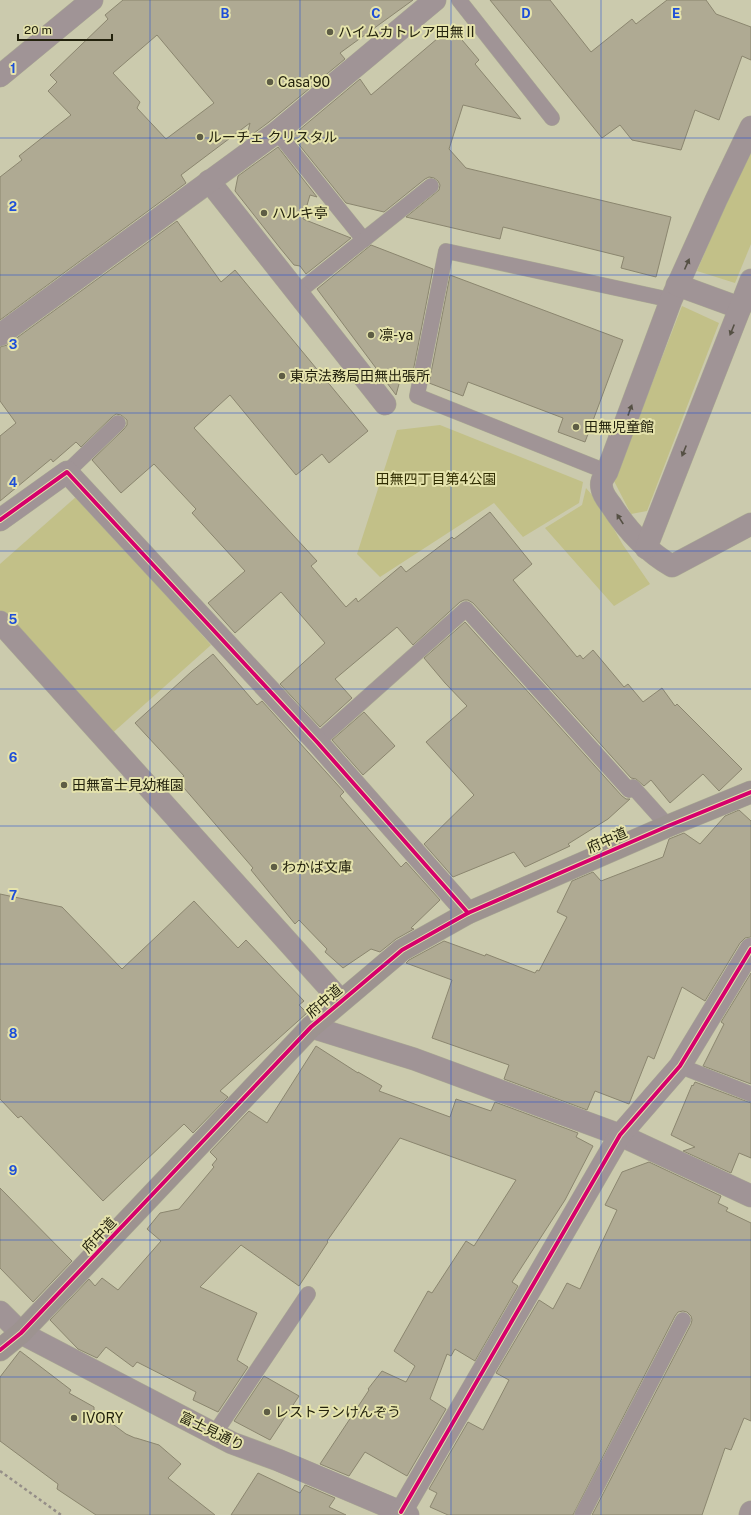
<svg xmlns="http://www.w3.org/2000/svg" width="751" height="1515" font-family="'Public Sans','Noto Sans JP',sans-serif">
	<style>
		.green { fill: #c2c088 }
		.building { fill: #afaa93; stroke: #8b866f; fill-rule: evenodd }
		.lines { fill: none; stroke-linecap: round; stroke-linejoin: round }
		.lane-casing { stroke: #aaa993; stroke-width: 16 }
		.street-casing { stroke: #aaa993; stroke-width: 23 }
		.secondary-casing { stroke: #aaa993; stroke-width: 23 }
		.path { stroke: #958e88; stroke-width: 2.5; stroke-dasharray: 3 3; stroke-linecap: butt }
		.lane { stroke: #a09496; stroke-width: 15 }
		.street { stroke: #a09496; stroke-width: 22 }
		.secondary { stroke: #9d9390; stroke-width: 22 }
		.cycleway-casing { stroke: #e5e3ac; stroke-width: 6 }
		.cycleway { stroke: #d6006c; stroke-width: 4 }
		.oneway { fill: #555044 }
		.grid { fill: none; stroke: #1d4ed8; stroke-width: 1; stroke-opacity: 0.55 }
		.poi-dot { fill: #5e5d45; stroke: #e5e3ac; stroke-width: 1.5 }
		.labels { text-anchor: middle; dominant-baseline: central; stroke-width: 4; stroke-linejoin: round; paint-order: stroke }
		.poi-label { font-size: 14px; fill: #23220d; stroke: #e5e3ac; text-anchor: start }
		.park-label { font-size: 14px; fill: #302d01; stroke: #e5e3ac }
		.street-label { font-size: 14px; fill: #23220d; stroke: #e5e3ac }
		.grid-label { font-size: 13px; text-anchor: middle; font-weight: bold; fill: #1d4ed8; stroke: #e5e3ac; stroke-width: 4; stroke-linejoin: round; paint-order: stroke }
	</style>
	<rect width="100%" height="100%" fill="#cbcaad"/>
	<g class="green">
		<polygon points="751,144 751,244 735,283 697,271"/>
		<polygon points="682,306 719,323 647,511 631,514 614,481"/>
		<polygon points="440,425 583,482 579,503 523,537 494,503 380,577 357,554 397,430"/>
		<polygon points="586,488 599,503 623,545 650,584 614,606 545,528 582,505"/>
		<polygon points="77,496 211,645 108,737 0,617 0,564"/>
	</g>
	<g class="building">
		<path d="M 123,0 L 413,0 L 340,53 L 345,59 L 269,122 L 246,139 L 250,123 L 181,175 L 186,183 L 0,320 L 0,177 L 22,160 L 19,156 L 71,115 L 48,91 L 57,82 L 50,75 L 108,19 L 105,15 ZM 157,35 L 214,103 L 166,139 L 137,108 L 140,102 L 113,73 Z"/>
		<polygon points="490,0 550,0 591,52 632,19 636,24 667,0 706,0 716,14 751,27 751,60 742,56 719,120 695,110 681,150 632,140 620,125 602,138"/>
		<polygon points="451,27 479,60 475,64 521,119 463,105 449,149 466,168 671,217 656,277 621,268 624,257 503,227 500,239 406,217 439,190 440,185 438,181 434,178 429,177 425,179 384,212 346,203 292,136 360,79 371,95"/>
		<polygon points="278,147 317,197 310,195 303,219 351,238 306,274 300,266 294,265 280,248 235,191 238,176"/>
		<polygon points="177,221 221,282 235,270 368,431 329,463 322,454 296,475 230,395 194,428 317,561 311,566 346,607 356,598 358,602 401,566 406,572 452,537 454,539 490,512 532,564 513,580 577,657 580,655 583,659 593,650 624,687 628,684 643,702 662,688 675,706 677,704 742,769 719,791 703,774 670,803 651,780 644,786 636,779 631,778 473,603 468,600 464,600 460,602 413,645 397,627 335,679 352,698 320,727 280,684 325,643 281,592 235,633 208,603 245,571 192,513 196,509 154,464 121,493 92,460 124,429 127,425 127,420 121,415 116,414 112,417 81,447 76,442 53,462 51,459 0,501 0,436 16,423 0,401 0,347 7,345"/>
		<polygon points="371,245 433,269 412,377 402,373 396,395 317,289"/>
		<polygon points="450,275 623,340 585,442 558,432 563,418 468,382 463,396 429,383"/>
		<polygon points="465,622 622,796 626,799 630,799 608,819 568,844 570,846 525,867 514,852 453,877 424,844 474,795 426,742 467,706 445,683 424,658"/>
		<polygon points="213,654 257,705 262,701 344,792 340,796 401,867 406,862 440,900 411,928 414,929 396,939 380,952 371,949 343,968 325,952 327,949 299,920 295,924 251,870 253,868 178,781 184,776 135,723 191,672"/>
		<polygon points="364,712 395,746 363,775 332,740"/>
		<polygon points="739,810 751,821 751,937 745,938 740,943 705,1001 682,987 654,1059 648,1056 629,1104 595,1091 587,1110 504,1079 509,1065 432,1038 452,980 406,963 409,960 444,941 485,956 486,954 535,973 537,970 539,971 567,917 557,912 572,881 593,872 601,881 663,857 669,839 684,833 700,844 725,816"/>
		<polygon points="0,894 62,907 122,969 194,901 238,948 246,940 304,1001 299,1005 307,1013 220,1091 228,1097 193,1133 184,1124 103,1201 21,1116 18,1118 0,1099"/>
		<polygon points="751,973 751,1084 703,1066 724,1024 721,1022"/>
		<polygon points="316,1046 358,1073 358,1072 382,1086 379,1091 450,1117 456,1099 491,1111 495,1102 578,1133 576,1137 593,1146 565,1200 512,1282 518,1286 475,1361 455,1349 451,1356 447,1354 430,1399 446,1409 407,1476 365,1452 349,1476 320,1464 369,1390 368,1389 382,1371 406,1382 415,1366 394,1351 428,1291 432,1293 466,1241 474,1246 516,1180 400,1138 327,1241 328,1242 299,1286 241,1245 200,1287 257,1313 237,1360 248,1367 218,1412 193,1400 196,1392 137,1362 133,1367 106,1347 97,1358 78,1349 50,1320 89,1279 95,1286 102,1278 118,1290 161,1241 147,1229 160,1213 179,1209 214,1167 212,1165 217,1159 210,1152 249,1111 267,1123"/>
		<polygon points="695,1082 751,1103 751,1158 739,1153 731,1173 683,1151 695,1147 671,1135 692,1085 693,1086"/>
		<polygon points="649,1162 721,1196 718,1203 728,1208 726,1211 751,1223 751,1421 744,1418 731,1450 725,1448 702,1515 592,1515 691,1324 692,1320 691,1316 687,1312 683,1311 678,1312 675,1316 573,1515 448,1515 430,1507 437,1493 429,1489 468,1422 483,1430 509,1380 496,1373 539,1300 553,1309 567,1283 580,1289 617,1210 605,1205 622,1172"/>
		<polygon points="0,1188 72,1261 33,1302 0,1268"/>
		<polygon points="20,1351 71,1390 69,1393 94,1407 94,1410 126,1434 135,1438 136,1438 159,1445 181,1464 168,1478 215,1515 96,1515 57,1489 58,1484 0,1441 0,1377"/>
		<polygon points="264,1376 299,1396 270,1440 234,1421"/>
		<polygon points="258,1473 300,1493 305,1485 335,1498 329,1507 346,1515 231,1515"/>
	</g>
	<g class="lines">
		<g class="lane-casing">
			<g id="lane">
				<polyline points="459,0 552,118"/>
				<polyline points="277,132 364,240"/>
				<polyline points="297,293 431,186"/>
				<polyline points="67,472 118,423"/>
				<polyline points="607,472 417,396 446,251 671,300"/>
				<polyline points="317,742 466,609 629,790 633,787 668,826"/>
				<polyline points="680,1066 751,1094"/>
				<polyline points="215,1433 308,1294"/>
				<polyline points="582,1515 683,1320"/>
			</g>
		</g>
		<g class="street-casing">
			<g id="street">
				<polyline points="0,76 92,0"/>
				<path d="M 751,127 L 716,200 L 671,300 L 607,472 C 603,478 600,482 602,489 C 603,495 608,501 611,505 C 627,530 646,551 672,566 L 751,524"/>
				<polyline points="209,181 385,404"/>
				<polyline points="677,285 740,308"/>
				<polyline points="0,335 277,132 435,0"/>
				<polyline points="0,520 67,472 317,742 468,913"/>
				<polyline points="646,548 751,280"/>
				<polyline points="0,622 341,1001"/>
				<polyline points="311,1027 414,1059 620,1135 751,1196"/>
				<polyline points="0,1312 21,1333 232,1443 278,1460 408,1515"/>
				<polyline points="401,1512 620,1135 680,1066 751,949"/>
				<polyline points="750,1515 751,1512"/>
			</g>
		</g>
		<g class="secondary-casing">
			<polyline id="secondary" points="0,1350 21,1333 311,1027 402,950 468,913 668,826 751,792"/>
		</g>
		<polyline class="path" points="0,1471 61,1515"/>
		<use href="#lane" class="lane"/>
		<use href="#street" class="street"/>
		<use href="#secondary" class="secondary"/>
		<g class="cycleway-casing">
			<g id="cycleway">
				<polyline points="0,520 67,472 317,742 468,913"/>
				<polyline points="0,1350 21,1333 311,1027 402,950 468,913 668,826 751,792"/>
				<polyline points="401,1512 620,1135 680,1066 751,949"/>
			</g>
		</g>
		<use href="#cycleway" class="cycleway"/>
	</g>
	<defs><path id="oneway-solid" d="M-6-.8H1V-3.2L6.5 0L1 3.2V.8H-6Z"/></defs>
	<g class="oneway">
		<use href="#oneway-solid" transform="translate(687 264) rotate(-66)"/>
		<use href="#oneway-solid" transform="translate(732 330) rotate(112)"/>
		<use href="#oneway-solid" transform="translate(630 410) rotate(-70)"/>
		<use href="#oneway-solid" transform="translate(684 451) rotate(112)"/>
		<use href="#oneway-solid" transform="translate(620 519) rotate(-123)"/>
	</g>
	<path class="grid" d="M 150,0 L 150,1515M 300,0 L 300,1515M 451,0 L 451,1515M 601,0 L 601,1515M 0,138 L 751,138M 0,275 L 751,275M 0,413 L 751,413M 0,551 L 751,551M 0,689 L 751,689M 0,826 L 751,826M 0,964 L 751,964M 0,1102 L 751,1102M 0,1240 L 751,1240M 0,1377 L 751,1377"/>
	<g class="poi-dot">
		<circle cx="330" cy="32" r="4"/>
		<circle cx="270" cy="82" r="4"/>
		<circle cx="200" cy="137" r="4"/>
		<circle cx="264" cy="213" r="4"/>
		<circle cx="371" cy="335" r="4"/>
		<circle cx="282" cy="376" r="4"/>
		<circle cx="576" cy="427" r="4"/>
		<circle cx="64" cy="785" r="4"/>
		<circle cx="274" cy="867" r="4"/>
		<circle cx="267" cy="1412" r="4"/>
		<circle cx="74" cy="1418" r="4"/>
	</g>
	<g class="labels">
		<g class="poi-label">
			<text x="338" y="32">ハイムカトレア田無Ⅱ</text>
			<text x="278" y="82">Casa'90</text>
			<text x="208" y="137">ルーチェ クリスタル</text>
			<text x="272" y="213">ハルキ亭</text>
			<text x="379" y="335">凛-ya</text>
			<text x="290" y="376">東京法務局田無出張所</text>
			<text x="584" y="427">田無児童館</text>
			<text x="72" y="785">田無富士見幼稚園</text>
			<text x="282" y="867">わかば文庫</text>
			<text x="275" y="1412">レストランけんぞう</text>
			<text x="82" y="1418">IVORY</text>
		</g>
		<g class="park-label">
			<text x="436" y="479">田無四丁目第4公園</text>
		</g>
		<g class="street-label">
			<text transform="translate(607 840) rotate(-24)">府中道</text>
			<text transform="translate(324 1001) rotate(-41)">府中道</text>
			<text transform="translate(99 1235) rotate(-47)">府中道</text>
			<text transform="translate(212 1431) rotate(26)">富士見通り</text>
		</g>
	</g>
	<g class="grid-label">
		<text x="225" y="18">B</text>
		<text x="376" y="18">C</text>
		<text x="526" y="18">D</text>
		<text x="676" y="18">E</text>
		<text x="13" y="73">1</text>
		<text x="13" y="211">2</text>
		<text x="13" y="349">3</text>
		<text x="13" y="487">4</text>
		<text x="13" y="624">5</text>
		<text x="13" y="762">6</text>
		<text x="13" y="900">7</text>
		<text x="13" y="1038">8</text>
		<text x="13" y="1175">9</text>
	</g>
	<path d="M18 34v6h94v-6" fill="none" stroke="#23220d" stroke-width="2"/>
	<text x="24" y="34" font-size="12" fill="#23220d" stroke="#e5e3ac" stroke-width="3" paint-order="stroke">20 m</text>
</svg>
